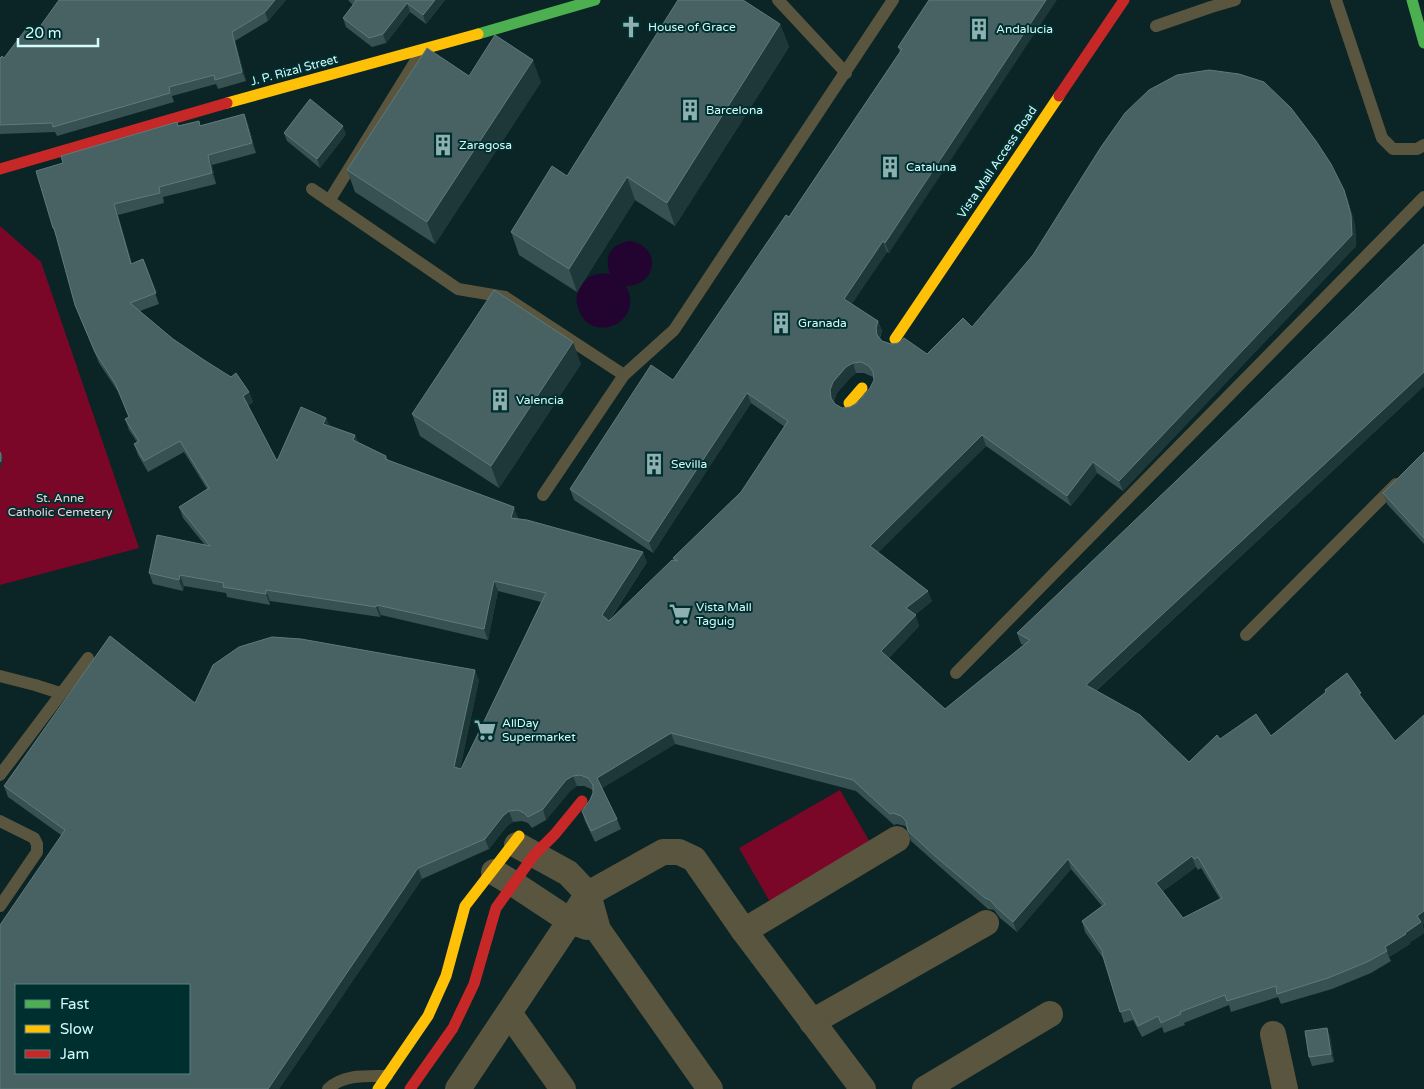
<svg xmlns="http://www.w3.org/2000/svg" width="1424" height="1089" font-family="'Varela Round',sans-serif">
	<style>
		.green { fill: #7a0728 }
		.water { fill: #230330 }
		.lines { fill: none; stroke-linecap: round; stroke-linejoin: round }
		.lane { stroke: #5a553e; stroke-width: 12 }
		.street { stroke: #5a553e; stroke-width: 26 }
		.fast { stroke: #4caf50; stroke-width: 11 }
		.slow { stroke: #ffc107; stroke-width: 11 }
		.jam { stroke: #c62828; stroke-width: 11 }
		.wall { fill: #375051; fill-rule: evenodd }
		.shaded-wall { fill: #1e3738 }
		.building { fill: #486263; stroke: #5e7a7b; fill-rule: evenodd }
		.labels { text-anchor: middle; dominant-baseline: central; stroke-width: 4; stroke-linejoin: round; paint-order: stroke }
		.poi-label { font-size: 12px; fill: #d4fbfb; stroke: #002f30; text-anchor: start }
		.street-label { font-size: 12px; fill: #d4fbfb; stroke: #002f30 }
		.park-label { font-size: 12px; fill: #f3d0d1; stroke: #002f30 }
	</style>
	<rect width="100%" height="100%" fill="#0b2425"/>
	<g class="green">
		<polygon points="0,226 41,262 139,548 0,585"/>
		<polygon points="840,790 871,844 770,902 739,848"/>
	</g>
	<path class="water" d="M 629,241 C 662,245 658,286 626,286 C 646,324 588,346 578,307 C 575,298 577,292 582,284 C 588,275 599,272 610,274 C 604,256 610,245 629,241 Z"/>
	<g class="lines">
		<g class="lane">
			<polyline points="778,0 846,73"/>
			<polyline points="1336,0 1382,138 1393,149 1417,149 1424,145"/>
			<polyline points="1156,26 1211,7 1235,0"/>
			<polyline points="312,189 458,289 505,297 624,375"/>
			<polyline points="329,201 420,54"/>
			<polyline points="543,495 624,375 674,330 893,0"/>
			<polyline points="1246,635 1396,484"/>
			<polyline points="956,673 1424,197"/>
			<polyline points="0,676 35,685 60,693"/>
			<polyline points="0,775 88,658"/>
			<polyline points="0,821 34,838 37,844 37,852 0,906"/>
			<path d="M 328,1089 C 343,1074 367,1076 387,1076"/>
		</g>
		<g class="street">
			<polyline points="517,845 568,873 588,894 598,930 710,1089"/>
			<polyline points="494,872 514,884 570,921 587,927"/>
			<polyline points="744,931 897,839"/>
			<polyline points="509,1013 563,1089"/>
			<polyline points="812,1022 986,923"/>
			<polyline points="1273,1034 1285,1089"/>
			<polyline points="458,1089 588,894 663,852 679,852 694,859 744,931 863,1089"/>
			<polyline points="925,1089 1050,1014"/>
		</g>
		<g class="fast">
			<polyline points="1412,0 1424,43"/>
			<polyline points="478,34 595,0"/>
		</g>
		<g class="slow">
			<polyline points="227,103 478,34"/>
			<polyline points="895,339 1059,96"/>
			<polyline points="849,403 862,388"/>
			<polyline points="378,1089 428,1016 446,976 465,906 519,836"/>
		</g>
		<g class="jam">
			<polyline points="1059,96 1124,0"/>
			<polyline points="0,169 227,103"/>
			<polyline points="410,1089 453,1028 474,984 496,908 534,855 555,834 582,801"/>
		</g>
	</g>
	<g class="wall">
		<polygon points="286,0 268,21 235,41 246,81 218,89 216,84 172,96 174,102 57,136 55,132 0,134 0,58 4,58 34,35"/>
		<polygon points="348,0 445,0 426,24 410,12 386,43 372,47 346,27 343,18 353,5"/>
		<path d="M 929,0 L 889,253 L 887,252 L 851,304 L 878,321 L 882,331 L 880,338 L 882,341 L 927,354 L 972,327 L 1344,190 L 1348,200 L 1355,225 L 1356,246 L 1123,491 L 1097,473 L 1071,506 L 986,446 L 878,552 L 932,601 L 915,615 L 919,626 L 889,658 L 945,709 L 1024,645 L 1021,644 L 1017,633 L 1424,244 L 1424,386 L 1096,691 L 1189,762 L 1220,739 L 1271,736 L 1326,692 L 1325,690 L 1347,673 L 1424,930 L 1424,933 L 1409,943 L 1410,944 L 1389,957 L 1391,961 L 1371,973 L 1332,989 L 1281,1004 L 1278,997 L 1231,1012 L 1229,1005 L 1184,1023 L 1185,1025 L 1164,1033 L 1162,1027 L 1142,1037 L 1133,1020 L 1124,1023 L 1103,958 L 1085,932 L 1082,921 L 1102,906 L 1071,869 L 1017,932 L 1000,918 L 994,910 L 988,909 L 939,866 L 911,841 L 907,829 L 905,826 L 897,824 L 894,825 L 856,791 L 675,744 L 602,788 L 617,819 L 621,829 L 595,842 L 585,821 L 582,811 L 590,800 L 593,793 L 593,791 L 591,789 L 584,786 L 577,786 L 570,791 L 546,820 L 532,828 L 528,823 L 522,821 L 513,822 L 507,826 L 489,849 L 422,879 L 279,1089 L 0,1089 L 61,835 L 8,797 L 4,786 L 195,703 L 479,680 L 460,769 L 461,769 L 541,602 L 498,591 L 488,640 L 381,615 L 380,617 L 270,601 L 270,605 L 227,597 L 226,593 L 184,586 L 183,591 L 153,584 L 149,573 L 204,544 L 183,518 L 179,507 L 207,489 L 184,452 L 148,472 L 138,455 L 134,444 L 137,442 L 129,430 L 125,419 L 129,417 L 119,393 L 99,363 L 79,315 L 75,305 L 57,239 L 53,228 L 63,163 L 177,122 L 179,126 L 201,125 L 244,114 L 248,124 L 256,153 L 212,165 L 216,184 L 163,197 L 164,203 L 118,215 L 132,264 L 143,259 L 159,304 L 140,311 L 173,339 L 249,392 L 253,402 L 248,406 L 277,461 L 326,418 L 329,425 L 355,435 L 358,442 L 386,456 L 388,460 L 518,517 L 518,519 L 647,562 L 609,621 L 674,560 L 673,558 L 741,492 L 785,427 L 751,403 L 653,553 L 574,500 L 570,489 L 673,380 L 789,217 L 900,52 L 898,47 ZM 856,373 L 864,373 L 873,377 L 874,380 L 870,388 L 857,403 L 850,407 L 842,408 L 835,404 L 834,401 L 837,393 L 850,378 ZM 1196,867 L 1198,870 L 1201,868 L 1220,899 L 1183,918 L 1163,891 Z"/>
		<polygon points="780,24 789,47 675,226 635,200 577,292 519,255 511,232 567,176"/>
		<polygon points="469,76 541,82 435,244 355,192 347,170"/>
		<polygon points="284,133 346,134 320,168 287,141"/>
		<polygon points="581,364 499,488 420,436 412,414"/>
		<polygon points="1424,452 1424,544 1387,504 1383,493"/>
		<polygon points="1327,1028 1330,1036 1334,1062 1312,1066 1309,1057"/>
	</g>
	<g class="shaded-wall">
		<polygon points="275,0 286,0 268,21 265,12"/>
		<polygon points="435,0 445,0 426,24 423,15"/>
		<polygon points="1046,0 1057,0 889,253 885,243"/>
		<polygon points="407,3 410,12 386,43 383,34"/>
		<polygon points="780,24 789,47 675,226 667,203"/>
		<polygon points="232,32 235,41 246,81 242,72"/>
		<polygon points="533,60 541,82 435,244 427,222"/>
		<polygon points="244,114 248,124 256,153 252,143"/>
		<polygon points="343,126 346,134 320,168 317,159"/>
		<polygon points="208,155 212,165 216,184 212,173"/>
		<polygon points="627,177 635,200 577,292 569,269"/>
		<polygon points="1344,190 1348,200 1355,225 1356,246 1123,491 1119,481"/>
		<polygon points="114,204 118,215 134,275 131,264"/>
		<polygon points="883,241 887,252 848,310 844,299"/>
		<polygon points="878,321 882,331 879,338 877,335 876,328"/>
		<polygon points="573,342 581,364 499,488 491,466"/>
		<polygon points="853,363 856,373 850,378 837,393 834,401 834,409 831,398 830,390 833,382 846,367"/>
		<polygon points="1424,372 1424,386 1090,696 1086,685"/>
		<polygon points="249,392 253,402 247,407 243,396"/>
		<polygon points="747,393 751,403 653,553 649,542"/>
		<polygon points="326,418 330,428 323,424"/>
		<polygon points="355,435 359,445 353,440"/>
		<polygon points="982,435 986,446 874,557 870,546"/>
		<polygon points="1,454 3,458 2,465 0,469"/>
		<polygon points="1093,462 1097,473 1071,506 1067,496"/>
		<polygon points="514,507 518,517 515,529 511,518"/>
		<polygon points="643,552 647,562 605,626 602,615"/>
		<polygon points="180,575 184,586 183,591 179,580"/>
		<polygon points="494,581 498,591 488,640 484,629"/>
		<polygon points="266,590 270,601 270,605 266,594"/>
		<polygon points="928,591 932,601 910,619 906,608"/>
		<polygon points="377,605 381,615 380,617 376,607"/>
		<polygon points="916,615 919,626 885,662 881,651"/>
		<polygon points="475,670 479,680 458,778 454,767"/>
		<polygon points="671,733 675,744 601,789 597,778"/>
		<polygon points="573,776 577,786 570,791 546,820 543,809 566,780"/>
		<polygon points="509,811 513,822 507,826 489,849 485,839 503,816"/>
		<polygon points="1192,856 1196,867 1160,893 1156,883"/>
		<polygon points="1068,859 1071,869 1017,932 1013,922"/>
		<polygon points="418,868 422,879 279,1089 268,1089"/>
		<polygon points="1424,911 1424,924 1422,926 1424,930 1424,933 1409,943 1410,944 1389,957 1385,947 1405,933 1417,916"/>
		<polygon points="1327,1028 1330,1036 1334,1062 1331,1054"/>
	</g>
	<g class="building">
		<polygon points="59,0 275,0 265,12 232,32 242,72 215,80 214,75 169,87 170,93 53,127 52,123 0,125 0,58 2,56 4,58 26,29 34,35"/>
		<polygon points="355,0 435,0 423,15 407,3 383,34 369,38 343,18 356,1"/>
		<polygon points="678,0 743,0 780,24 667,203 627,177 569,269 511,232 552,166 567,176"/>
		<path d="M 929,0 L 1046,0 L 885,243 L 883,241 L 844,299 L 878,321 L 876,328 L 877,335 L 882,341 L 891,344 L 898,343 L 904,338 L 927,354 L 963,318 L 972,327 L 1033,255 L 1101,147 L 1125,113 L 1149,90 L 1177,75 L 1209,70 L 1239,74 L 1264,82 L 1291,108 L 1316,141 L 1331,164 L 1344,190 L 1351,215 L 1352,235 L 1119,481 L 1093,462 L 1067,496 L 982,435 L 870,546 L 928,591 L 906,608 L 916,615 L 881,651 L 945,709 L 1030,640 L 1017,633 L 1424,244 L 1424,372 L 1086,685 L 1140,715 L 1189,762 L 1217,735 L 1220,739 L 1256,714 L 1271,736 L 1326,692 L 1325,690 L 1347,673 L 1361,693 L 1359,694 L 1395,741 L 1424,715 L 1424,911 L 1417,916 L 1421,922 L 1405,933 L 1406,934 L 1385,947 L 1387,951 L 1367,962 L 1328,978 L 1277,994 L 1276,986 L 1227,1001 L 1225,995 L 1180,1012 L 1181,1014 L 1161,1023 L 1158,1016 L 1138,1026 L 1130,1009 L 1120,1012 L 1102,953 L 1103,952 L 1082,921 L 1105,904 L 1068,859 L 1013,922 L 996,907 L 990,900 L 985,898 L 935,856 L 908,831 L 906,821 L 901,816 L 893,813 L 890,814 L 853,780 L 671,733 L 597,778 L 617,819 L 591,831 L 582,811 L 590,800 L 593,793 L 593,785 L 588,778 L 580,775 L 573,776 L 566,780 L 543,809 L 528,817 L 524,813 L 518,810 L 509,811 L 503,816 L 485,839 L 418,868 L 268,1089 L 0,1089 L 0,925 L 65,830 L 4,786 L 110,636 L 195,703 L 213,665 L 239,647 L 272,637 L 301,639 L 475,670 L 454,767 L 461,769 L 546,593 L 494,581 L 484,629 L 377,605 L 376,607 L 266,590 L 266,594 L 223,587 L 224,583 L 180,575 L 179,580 L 149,573 L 157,535 L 210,546 L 179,507 L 209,488 L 180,441 L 144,461 L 134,444 L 139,441 L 125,419 L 129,417 L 115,383 L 95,352 L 75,305 L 54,228 L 53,228 L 36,171 L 63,163 L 61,156 L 177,122 L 178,126 L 199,121 L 200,126 L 244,114 L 252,143 L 208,155 L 212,173 L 159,187 L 160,193 L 114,204 L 131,264 L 143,259 L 156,293 L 130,303 L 173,339 L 204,360 L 231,377 L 236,373 L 249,392 L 243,396 L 277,461 L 301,407 L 326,418 L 323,424 L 355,435 L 353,440 L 386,456 L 385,459 L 514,507 L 511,518 L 527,520 L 643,552 L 602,615 L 609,621 L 672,560 L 678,561 L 673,558 L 741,492 L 788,421 L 747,393 L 649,542 L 570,489 L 651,365 L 673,380 L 786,215 L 789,217 L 902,49 L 898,47 ZM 861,362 L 869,366 L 873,372 L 874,380 L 870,388 L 857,403 L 850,407 L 842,408 L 835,404 L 831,398 L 830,390 L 833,382 L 846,367 L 853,363 ZM 1192,856 L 1194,859 L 1198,857 L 1222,898 L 1183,918 L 1156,883 ZM 16,985 L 189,985 L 189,1073 L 16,1073 Z"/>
		<polygon points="495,35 533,60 427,222 347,170 427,48 469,76"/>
		<polygon points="310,99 343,126 317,159 284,133"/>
		<polygon points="494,290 573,342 491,466 412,414"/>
		<polygon points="0,452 1,454 1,461 0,462"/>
		<polygon points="1424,452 1424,538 1383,493"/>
		<polygon points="1327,1028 1331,1054 1309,1057 1305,1031"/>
	</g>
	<defs>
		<g id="church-bare" transform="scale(1.725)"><path d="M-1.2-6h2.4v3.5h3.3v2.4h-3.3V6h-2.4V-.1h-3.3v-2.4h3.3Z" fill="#8eb0b0" stroke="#002f30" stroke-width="2.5" paint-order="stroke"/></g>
		<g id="building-bare" transform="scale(1.725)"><path d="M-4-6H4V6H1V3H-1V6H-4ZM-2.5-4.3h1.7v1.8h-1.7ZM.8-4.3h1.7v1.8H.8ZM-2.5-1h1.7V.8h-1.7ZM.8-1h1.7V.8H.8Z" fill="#8eb0b0" stroke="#002f30" stroke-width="2.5" paint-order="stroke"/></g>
		<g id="supermarket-bare" transform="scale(1.725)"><path d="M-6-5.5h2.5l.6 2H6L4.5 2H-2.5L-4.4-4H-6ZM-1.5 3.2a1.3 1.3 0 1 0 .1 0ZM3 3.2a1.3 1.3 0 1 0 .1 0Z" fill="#8eb0b0" stroke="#002f30" stroke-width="2.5" paint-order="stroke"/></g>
	</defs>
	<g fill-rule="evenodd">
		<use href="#church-bare" x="631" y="27"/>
		<use href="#building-bare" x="979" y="29"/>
		<use href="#building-bare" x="690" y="110"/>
		<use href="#building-bare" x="443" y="145"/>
		<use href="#building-bare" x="890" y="167"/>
		<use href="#building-bare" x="781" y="323"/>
		<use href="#building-bare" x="500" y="400"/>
		<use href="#building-bare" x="654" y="464"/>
		<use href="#supermarket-bare" x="680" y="614"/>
		<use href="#supermarket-bare" x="485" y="730"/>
	</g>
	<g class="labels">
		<g class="poi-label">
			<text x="648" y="27">House of Grace</text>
			<text x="996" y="29">Andalucia</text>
			<text x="706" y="110">Barcelona</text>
			<text x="459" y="145">Zaragosa</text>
			<text x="906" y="167">Cataluna</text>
			<text x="798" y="323">Granada</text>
			<text x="516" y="400">Valencia</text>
			<text x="671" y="464">Sevilla</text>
			<text x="696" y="607">Vista Mall<tspan x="696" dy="14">Taguig</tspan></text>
			<text x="502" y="723">AllDay<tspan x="502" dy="14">Supermarket</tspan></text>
		</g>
		<g class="street-label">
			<text transform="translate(294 70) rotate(-15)">J. P. Rizal Street</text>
			<text transform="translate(997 162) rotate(-56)">Vista Mall Access Road</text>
		</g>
		<g class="park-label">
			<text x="60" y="498">St. Anne<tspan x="60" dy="14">Catholic Cemetery</tspan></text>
		</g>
	</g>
	<rect x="15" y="984" width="175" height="90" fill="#002f30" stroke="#558181"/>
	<rect x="25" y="1000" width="25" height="8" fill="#4caf50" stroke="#558181"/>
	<text x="60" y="1009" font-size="15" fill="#d4fbfb">Fast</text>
	<rect x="25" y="1025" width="25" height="8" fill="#ffc107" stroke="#558181"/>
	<text x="60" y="1034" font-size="15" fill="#d4fbfb">Slow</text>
	<rect x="25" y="1050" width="25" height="8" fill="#c62828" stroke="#558181"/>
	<text x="60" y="1059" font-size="15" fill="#d4fbfb">Jam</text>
	<path d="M18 38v8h80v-8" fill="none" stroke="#d4fbfb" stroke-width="2.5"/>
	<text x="25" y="38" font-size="15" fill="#d4fbfb" stroke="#002f30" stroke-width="4" paint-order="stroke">20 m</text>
</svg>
